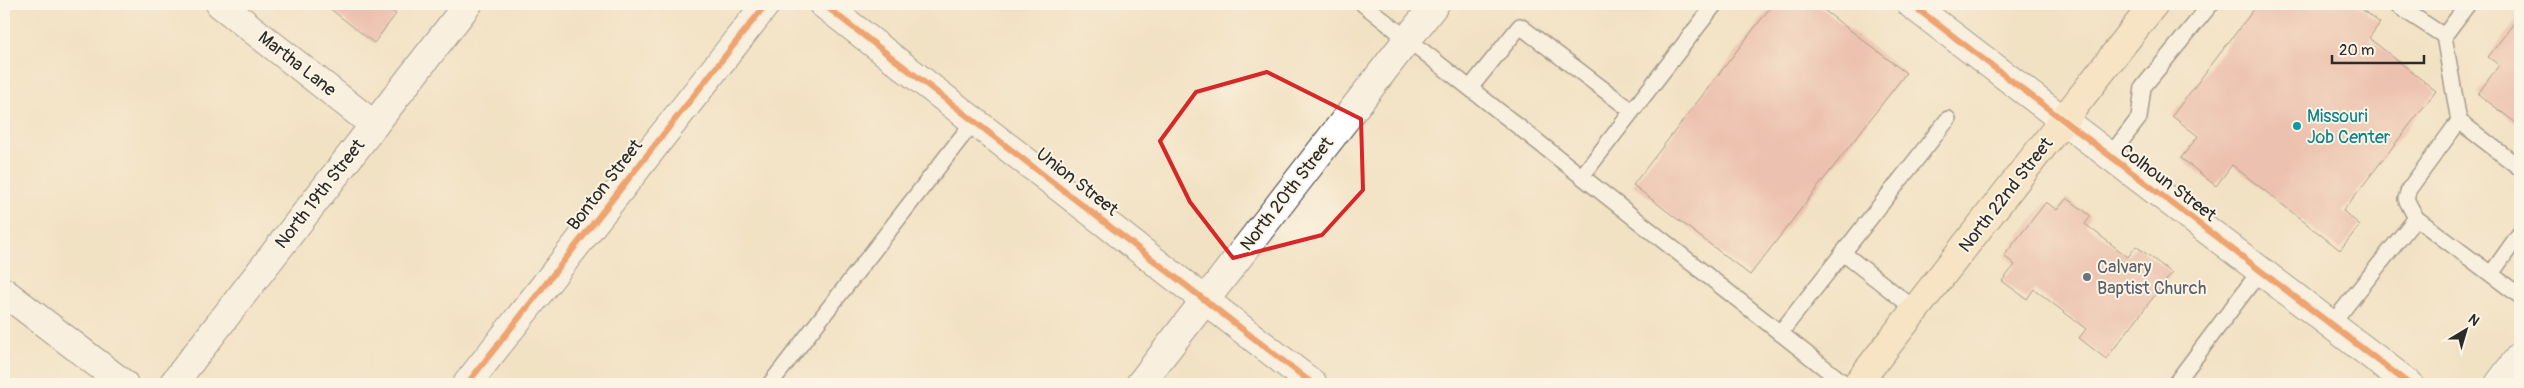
<svg xmlns="http://www.w3.org/2000/svg" width="2524" height="388" font-family="Pangolin,sans-serif">
	<style>
		.building { fill: #e59a94 }
		.lines { fill: none; stroke-linecap: round; stroke-linejoin: round }
		.service-casing { stroke: #494642; stroke-width: 18 }
		.minor-casing { stroke: #494642; stroke-width: 30 }
		.secondary-casing { stroke: #494642; stroke-width: 30 }
		.service { stroke: #fff; stroke-width: 15 }
		.minor { stroke: #fff; stroke-width: 28 }
		.secondary { stroke: #fbe6c3; stroke-width: 28 }
		.cycleway-casing { stroke: #fcf5e5; stroke-width: 9 }
		.cycleway { stroke: #e8590c; stroke-width: 6 }
		.marked { fill: none; stroke: #d62828; stroke-width: 4; stroke-linejoin: round }
		.culture-dot { fill: #0f9aa8; stroke: #fcf5e5; stroke-width: 2 }
		.worship-dot { fill: #6b7280; stroke: #fcf5e5; stroke-width: 2 }
		.labels { text-anchor: middle; dominant-baseline: central; stroke-width: 4; stroke-linejoin: round; paint-order: stroke }
		.street-label { font-size: 18px; fill: #2b2b2b; stroke: #fcf5e5 }
		.culture-label { font-size: 18px; fill: #0d838f; stroke: #fcf5e5; text-anchor: start }
		.worship-label { font-size: 18px; fill: #5b616d; stroke: #fcf5e5; text-anchor: start }
	</style>
	<rect width="100%" height="100%" fill="#fcf5e5"/>
	<filter id="ink" filterUnits="userSpaceOnUse"><feTurbulence type="fractalNoise" baseFrequency=".02" numOctaves="2"/><feDisplacementMap in="SourceGraphic" scale="10" xChannelSelector="R" yChannelSelector="G"/><feConvolveMatrix kernelMatrix="1 2 1 2 8 2 1 2 1" color-interpolation-filters="sRGB"/></filter>
	<filter id="wash" filterUnits="userSpaceOnUse"><feTurbulence type="fractalNoise" baseFrequency=".0096" numOctaves="4" result="noise"/><feDisplacementMap in="SourceGraphic" scale="20" xChannelSelector="R" yChannelSelector="G"/><feGaussianBlur stdDeviation="1.12" result="paint"/><feColorMatrix in="noise" values="0 0 0 0 0 0 0 0 0 0 0 0 0 0 0 0 0 1.4 0 .05"/><feComposite in="paint" operator="in"/></filter>
	<g filter="url(#wash)">
		<rect width="100%" height="100%" fill="#f2e2c4"/>
		<g id="blocks">
			<g class="building">
				<polygon points="324,4 382,4 396,14 374,43"/>
				<polygon points="1773,4 1816,4 1906,73 1750,275 1633,185"/>
				<polygon points="2258,4 2355,4 2380,23 2369,38 2436,91 2343,211 2360,225 2340,250 2232,165 2216,186 2181,158 2198,136 2172,116"/>
				<polygon points="2520,15 2520,126 2478,94 2499,65 2488,57"/>
				<polygon points="2067,198 2091,216 2085,224 2128,257 2136,246 2172,273 2106,359 2079,338 2086,329 2034,289 2027,299 2002,281 2015,265 2004,256 2046,202 2057,210"/>
			</g>
		</g>
	</g>
	<g filter="url(#ink)">
		<use href="#blocks" fill-opacity="0" stroke="#494642" stroke-width="1"/>
		<g class="lines">
			<g class="service-casing">
				<g id="service">
					<polyline points="1363,4 1845,384"/>
					<polyline points="2395,4 2444,36 2468,4"/>
					<polyline points="2444,36 2459,121"/>
					<polyline points="1470,88 1520,26 1632,111"/>
					<polyline points="2109,157 2139,118 2143,87 2211,4"/>
					<polyline points="1582,176 1715,4"/>
					<polyline points="2416,218 2406,199 2409,189 2459,121 2520,168"/>
					<polyline points="1843,253 1916,310"/>
					<polyline points="2491,274 2520,233"/>
					<polyline points="2331,325 2416,218 2520,296"/>
					<polyline points="1780,333 1948,119"/>
					<polyline points="770,384 974,121"/>
					<polyline points="2175,384 2260,271"/>
				</g>
			</g>
			<g class="minor-casing">
				<g id="minor">
					<polyline points="220,4 374,125"/>
					<polyline points="823,4 1313,384"/>
					<polyline points="1911,4 2409,384"/>
					<polyline points="4,292 124,384"/>
					<polyline points="173,384 468,4"/>
					<polyline points="467,384 766,4"/>
					<polyline points="1140,384 1435,4"/>
					<polyline points="2499,384 2520,356"/>
				</g>
			</g>
			<g class="secondary-casing">
				<polyline id="secondary" points="1857,384 2154,4"/>
			</g>
			<use href="#service" class="service"/>
			<use href="#minor" class="minor"/>
			<use href="#secondary" class="secondary"/>
			<g class="cycleway-casing">
				<g id="cycleway">
					<polyline points="823,4 1313,384"/>
					<polyline points="1911,4 2409,384"/>
					<polyline points="467,384 766,4"/>
				</g>
			</g>
			<use href="#cycleway" class="cycleway"/>
		</g>
	</g>
	<path d="M0 0H2524V388H0ZM 1267,72 L 1361,119 L 1363,190 L 1322,235 L 1233,258 L 1190,202 L 1160,141 L 1196,92 Z" fill="#f2e2c4" fill-opacity=".55" fill-rule="evenodd"/>
	<path class="marked" d="M 1267,72 L 1361,119 L 1363,190 L 1322,235 L 1233,258 L 1190,202 L 1160,141 L 1196,92 Z"/>
	<circle class="culture-dot" cx="2297" cy="126" r="5"/>
	<circle class="worship-dot" cx="2087" cy="277" r="5"/>
	<g class="labels">
		<g class="street-label">
			<text transform="translate(297 64) rotate(38)">Martha Lane</text>
			<text transform="translate(1077 182) rotate(38)">Union Street</text>
			<text transform="translate(2168 183) rotate(37)">Colhoun Street</text>
			<text transform="translate(605 185) rotate(-52)">Bonton Street</text>
			<text transform="translate(320 194) rotate(-52)">North 19th Street</text>
			<text transform="translate(1287 194) rotate(-52)">North 20th Street</text>
			<text transform="translate(2006 195) rotate(-52)">North 22nd Street</text>
		</g>
		<g class="culture-label">
			<text x="2307" y="116">Missouri<tspan x="2307" dy="21">Job Center</tspan></text>
		</g>
		<g class="worship-label">
			<text x="2097" y="267">Calvary<tspan x="2097" dy="21">Baptist Church</tspan></text>
		</g>
	</g>
	<rect width="2524" height="388" fill="none" stroke="#fcf5e5" stroke-width="20"/>
	<g transform="translate(2466 330) rotate(38)" stroke="#fcf5e5" stroke-width="4" paint-order="stroke">
	<path d="M0-4L9 19L0 12L-9 19Z" fill="#2b2b2b"/>
	<text y="-8" font-size="14" font-weight="bold" text-anchor="middle" fill="#2b2b2b">N</text>
	</g>
	<path d="M2332 55v8h92v-8" fill="none" stroke="#2b2b2b" stroke-width="2.5"/>
	<text x="2339" y="55" font-size="15" fill="#2b2b2b" stroke="#fcf5e5" stroke-width="4" paint-order="stroke">20 m</text>
</svg>
